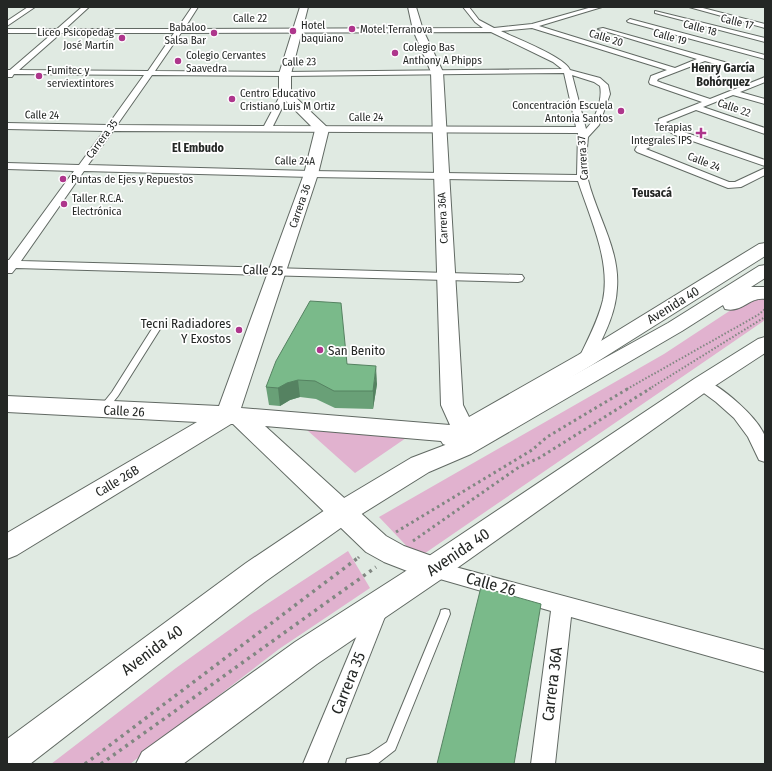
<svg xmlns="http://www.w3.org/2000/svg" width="772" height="771" font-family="'Fira Sans Condensed',sans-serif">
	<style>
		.green { fill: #e1b2cf }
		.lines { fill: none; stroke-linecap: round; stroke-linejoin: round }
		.lane-casing { stroke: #616963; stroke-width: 2 }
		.street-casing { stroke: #616963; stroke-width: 2 }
		.secondary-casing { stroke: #616963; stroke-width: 2 }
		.highway-casing { stroke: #616963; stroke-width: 2 }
		.path-far2 { stroke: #818782; stroke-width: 2; stroke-dasharray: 1.5 2; stroke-linecap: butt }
		.path-far1 { stroke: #818782; stroke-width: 3; stroke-dasharray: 2.5 3.5; stroke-linecap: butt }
		.path { stroke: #818782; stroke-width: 3.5; stroke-dasharray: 3 4.5; stroke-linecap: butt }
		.lane { fill: #fff; fill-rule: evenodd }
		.street { fill: #fff; fill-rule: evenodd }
		.secondary { fill: #fff; fill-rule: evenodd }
		.highway { fill: #fff; fill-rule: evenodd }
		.wall { fill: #69a077 }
		.shaded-wall { fill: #558261 }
		.building { fill: #7aba8a; stroke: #558261 }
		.poi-dot { fill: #ae368c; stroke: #fff; stroke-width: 1.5 }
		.labels { text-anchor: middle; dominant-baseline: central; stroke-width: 3.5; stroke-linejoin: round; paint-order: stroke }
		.far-street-label { font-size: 11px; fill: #242725; stroke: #fff }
		.far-poi-label { font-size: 11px; fill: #242725; stroke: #fff; text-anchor: start }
		.far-neighbourhood-label { font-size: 12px; font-weight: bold; fill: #242725; stroke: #fff }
		.street-label { font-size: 13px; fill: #242725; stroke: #fff }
		.poi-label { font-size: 13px; fill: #242725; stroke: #fff; text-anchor: end }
		.near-street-label { font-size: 16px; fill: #242725; stroke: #fff }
	</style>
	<rect width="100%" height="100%" fill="#e0eae2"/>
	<g class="green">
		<polygon points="765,297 765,320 418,558 379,517 664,354 737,306"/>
		<polygon points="307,430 406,438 355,473"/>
		<polygon points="348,551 370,588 279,649 130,764 51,764 176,668 250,615"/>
	</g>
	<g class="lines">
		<g class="lane-casing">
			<g id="lane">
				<polygon points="155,324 161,324 162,326 118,396 106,411 100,411 99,409 100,407 112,392"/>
				<polygon points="445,609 449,610 450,614 395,750 377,764 346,764 347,759 369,754 387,742 440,614 441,610"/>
			</g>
		</g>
		<g class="street-casing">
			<g id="street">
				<polygon points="28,7 35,7 7,26 7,21"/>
				<path d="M 82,7 L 89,7 L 65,29 L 177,29 L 192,7 L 198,7 L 184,29 L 483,28 L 475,22 L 463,7 L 469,7 L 479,20 L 494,28 L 532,24 L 592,7 L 602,7 L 539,26 L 675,68 L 697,59 L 598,29 L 603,28 L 735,65 L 735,69 L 732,69 L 705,61 L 658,79 L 657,81 L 662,83 L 710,99 L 765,77 L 765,82 L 740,92 L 765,99 L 765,104 L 733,95 L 703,107 L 765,128 L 765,134 L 696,110 L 666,122 L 681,131 L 765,160 L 765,166 L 675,135 L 659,126 L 658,124 L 659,119 L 702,102 L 650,84 L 649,82 L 651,76 L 667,70 L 532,28 L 501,31 C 515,38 565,57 570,70 L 600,78 L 608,85 L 610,94 L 599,125 L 588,137 C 587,150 584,167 588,180 C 597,216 620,250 617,288 C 616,314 603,337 592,360 L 590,363 L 585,365 L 580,363 L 578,360 C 587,341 598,321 603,300 C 611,261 590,218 578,181 L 311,177 L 84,171 L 21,261 L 522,275 L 524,278 L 522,281 L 518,282 L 16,268 L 12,273 L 7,273 L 7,260 L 9,260 L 74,171 L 7,169 L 7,163 L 79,165 L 104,131 L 7,129 L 7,123 L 108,125 L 144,75 L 14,74 L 12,77 L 7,77 L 7,70 L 10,70 L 53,33 L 7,33 L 7,29 L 57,29 ZM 491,32 L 553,62 L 562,69 L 285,72 L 155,71 L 181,33 ZM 61,33 L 174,33 L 148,71 L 19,70 ZM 564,73 L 576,127 L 273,126 L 289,94 L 285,92 L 281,94 L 264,126 L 117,125 L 152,75 L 285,76 ZM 572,75 L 594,82 L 600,86 C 603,99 595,120 586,129 ZM 113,131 L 578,133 L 577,175 L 311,171 L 88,165 Z"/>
				<polygon points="689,7 699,7 765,24 765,28"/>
				<polygon points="655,11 765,38 765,42 655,13"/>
				<polygon points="630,19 765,55 765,59 628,22 627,21"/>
				<polygon points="652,140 655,141 657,143 646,149 729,182 735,182 765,168 765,175 741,187 728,188 637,152 635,150 637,146"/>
				<path d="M 702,379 C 720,384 760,419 765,437 C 767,444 765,455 765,462 L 759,460 L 748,437 L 734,418 L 716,402 L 697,388 L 695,384 L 697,380 Z"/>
				<polygon points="433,561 765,650 765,672 571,617 555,764 531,764 551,611 426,575 423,569 426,563"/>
				<polygon points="378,600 385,602 388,609 327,764 303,764 371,602"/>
			</g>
		</g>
		<g class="secondary-casing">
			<polygon id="secondary" points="300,7 308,7 291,74 291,93 329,129 318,174 241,408 450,425 441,405 431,72 413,30 408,7 416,7 423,30 443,72 463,405 469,417 578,355 759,244 765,243 765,256 592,365 459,444 451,447 443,444 441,441 265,426 386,536 404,546 443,560 447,569 443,578 433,581 384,562 366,552 233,424 231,424 17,555 7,559 7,533 197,422 7,412 7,396 219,406 304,174 315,130 279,94 279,74"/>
		</g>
		<g class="highway-casing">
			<g id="highway">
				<path d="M 765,265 L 765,278 L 751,287 L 765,287 L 765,299 C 748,297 743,313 725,309 L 723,305 L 682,331 L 471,454 L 429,472 L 352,520 L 266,581 L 30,764 L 7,764 L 7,739 L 246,563 L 334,504 L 411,458 L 453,442 L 668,323 L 759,266 Z"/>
				<polygon points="765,337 765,353 710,389 443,578 317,664 183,764 136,764 142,752 295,642 423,560 694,379 758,339"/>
			</g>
		</g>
		<g class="path-far2">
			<polyline points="627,389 758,315 765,309"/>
			<polyline points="649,389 765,317"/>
		</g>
		<g class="path-far1">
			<polyline points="396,532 532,450 547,437 629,388"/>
			<polyline points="413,541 519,467 539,458 651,388"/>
			<polyline points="358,558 359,557"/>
		</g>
		<g class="path">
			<polyline points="85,764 359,557"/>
			<polyline points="101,764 376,567"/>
		</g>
		<use href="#lane" class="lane"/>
		<use href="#street" class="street"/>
		<use href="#secondary" class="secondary"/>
		<use href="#highway" class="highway"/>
	</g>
	<polygon class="wall" points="347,364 377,384 373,409 335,408 316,399 300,397 290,400 280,406 269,405 266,387"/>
	<g class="shaded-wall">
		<polygon points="376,366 377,384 373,409 373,391"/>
		<polygon points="298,380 300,397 290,400 280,406 278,388 287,383"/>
	</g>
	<g class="building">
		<polygon points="310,301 341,303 347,364 376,366 373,391 334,391 315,381 298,380 287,383 278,388 266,387 276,361"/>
		<polygon points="481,587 541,604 514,764 437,764"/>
	</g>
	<g class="poi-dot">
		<circle cx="352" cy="29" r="4"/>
		<circle cx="293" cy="31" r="4"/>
		<circle cx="214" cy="33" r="4"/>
		<circle cx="122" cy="38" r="4"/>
		<circle cx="395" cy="53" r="4"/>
		<circle cx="178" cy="61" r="4"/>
		<circle cx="39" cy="76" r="4"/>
		<circle cx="232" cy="99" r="4"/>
		<circle cx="621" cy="111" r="4"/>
		<path d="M699 127h4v4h4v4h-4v4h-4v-4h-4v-4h4z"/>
		<circle cx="63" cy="179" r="4"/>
		<circle cx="64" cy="204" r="4"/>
		<circle cx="239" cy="330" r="4"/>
		<circle cx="320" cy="350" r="4"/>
	</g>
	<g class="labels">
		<g class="far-street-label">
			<text x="250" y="18">Calle 22</text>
			<text transform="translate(737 22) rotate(14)">Calle 17</text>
			<text transform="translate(700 28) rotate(15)">Calle 18</text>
			<text transform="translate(670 37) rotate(16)">Calle 19</text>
			<text transform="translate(606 38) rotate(17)">Calle 20</text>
			<text transform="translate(299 62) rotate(-1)">Calle 23</text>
			<text transform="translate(734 108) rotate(19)">Calle 22</text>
			<text transform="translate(42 115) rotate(1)">Calle 24</text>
			<text x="366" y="117">Calle 24</text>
			<text transform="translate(102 139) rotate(-54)">Carrera 35</text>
			<text transform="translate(583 158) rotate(-94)">Carrera 37</text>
			<text transform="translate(295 161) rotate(1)">Calle 24A</text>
			<text transform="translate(704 162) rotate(21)">Calle 24</text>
			<text transform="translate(300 206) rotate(-71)">Carrera 36</text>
			<text transform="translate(443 218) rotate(-93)">Carrera 36A</text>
		</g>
		<g class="far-poi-label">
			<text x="301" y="25">Hotel<tspan x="301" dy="13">baquiano</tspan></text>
			<text x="206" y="27" text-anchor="end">Babaloo<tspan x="206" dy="13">Salsa Bar</tspan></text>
			<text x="360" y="29">Motel Terranova</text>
			<text x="114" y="32" text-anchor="end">Liceo Psicopedag<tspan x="114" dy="13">José Martín</tspan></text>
			<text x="403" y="47">Colegio Bas<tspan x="403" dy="13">Anthony A Phipps</tspan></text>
			<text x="186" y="55">Colegio Cervantes<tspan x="186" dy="13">Saavedra</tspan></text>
			<text x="47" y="70">Fumitec y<tspan x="47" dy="13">serviextintores</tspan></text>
			<text x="240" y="93">Centro Educativo<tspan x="240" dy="13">Cristiano Luis M Ortiz</tspan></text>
			<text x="613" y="105" text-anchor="end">Concentración Escuela<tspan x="613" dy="13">Antonia Santos</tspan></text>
			<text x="692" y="127" text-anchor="end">Terapias<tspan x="692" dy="13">Integrales IPS</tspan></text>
			<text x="71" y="179">Puntas de Ejes y Repuestos</text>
			<text x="72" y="198">Taller R.C.A.<tspan x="72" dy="13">Electrónica</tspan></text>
		</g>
		<g class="far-neighbourhood-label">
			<text x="723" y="68">Henry García<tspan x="723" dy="14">Bohórquez</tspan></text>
			<text x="198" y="148">El Embudo</text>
			<text x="652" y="193">Teusacá</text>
		</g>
		<g class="street-label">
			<text transform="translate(263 270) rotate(2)">Calle 25</text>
			<text transform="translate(673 305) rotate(-32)">Avenida 40</text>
			<text transform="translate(124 411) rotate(3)">Calle 26</text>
			<text transform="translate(117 481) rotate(-31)">Calle 26B</text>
		</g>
		<g class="poi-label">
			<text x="231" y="323">Tecni Radiadores<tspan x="231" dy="15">Y Exostos</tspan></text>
			<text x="328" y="350" text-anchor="start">San Benito</text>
		</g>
		<g class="near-street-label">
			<text transform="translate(458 552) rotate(-34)">Avenida 40</text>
			<text transform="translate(491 584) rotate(15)">Calle 26</text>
			<text transform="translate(152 650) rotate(-37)">Avenida 40</text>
			<text transform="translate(348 683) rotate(-68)">Carrera 35</text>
			<text transform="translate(552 684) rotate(-83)">Carrera 36A</text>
		</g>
	</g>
	<rect width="772" height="771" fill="none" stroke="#242725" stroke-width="16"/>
</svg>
